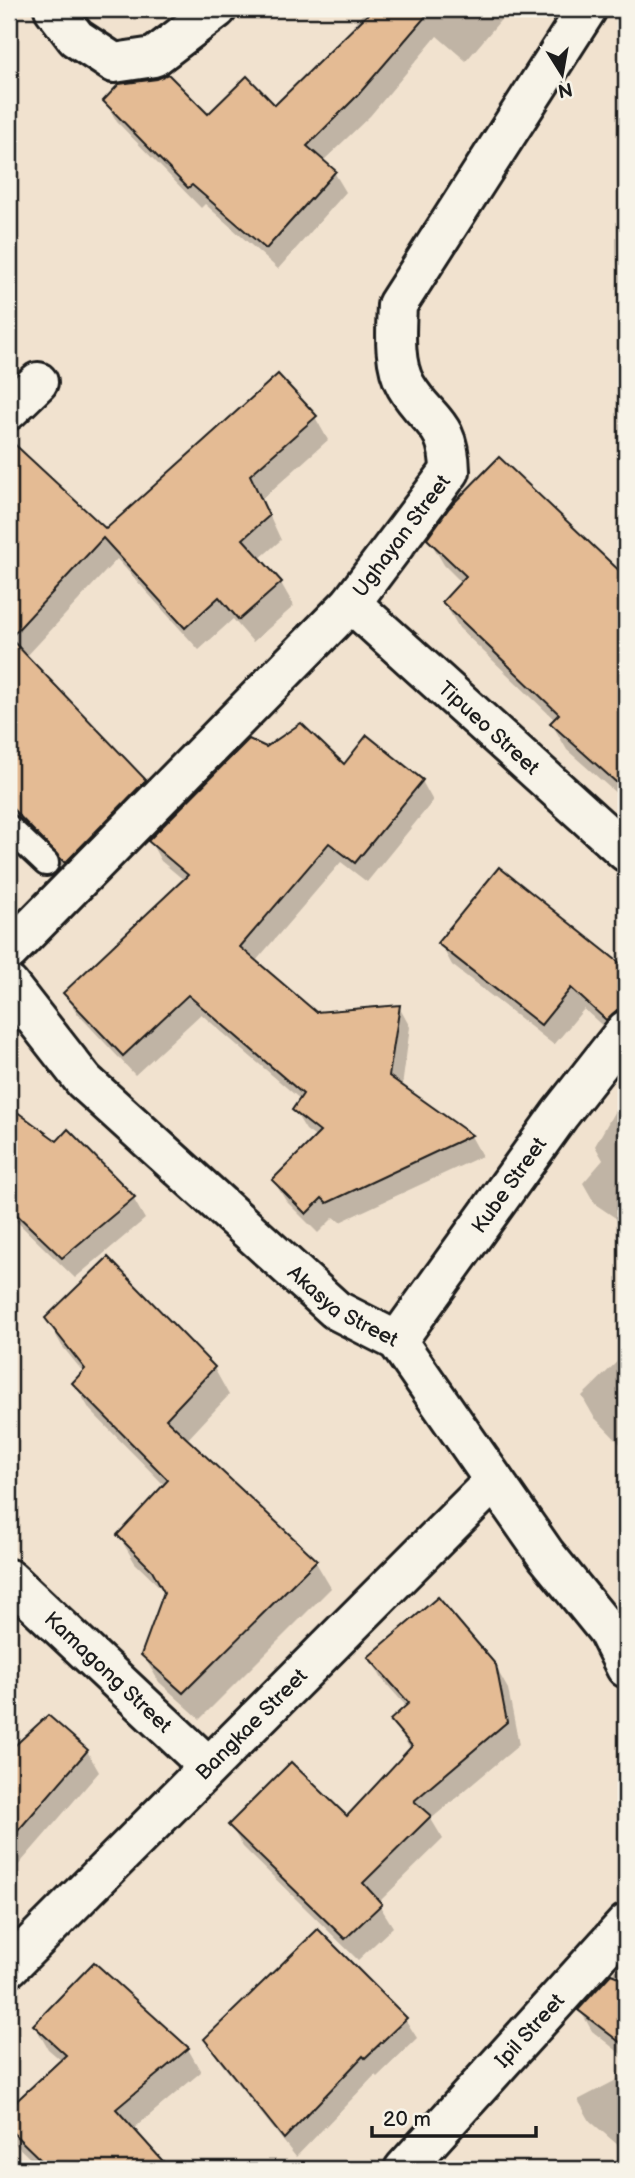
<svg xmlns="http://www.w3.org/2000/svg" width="635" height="2178" font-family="'Balsamiq Sans',sans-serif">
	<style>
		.shadow { fill: #0003 }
		.building { fill: #e4bb94; stroke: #1c1c1c; stroke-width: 2 }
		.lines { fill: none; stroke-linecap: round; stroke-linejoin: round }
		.lane-casing { stroke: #1c1c1c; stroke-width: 30 }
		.street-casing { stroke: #1c1c1c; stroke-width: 44 }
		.lane { stroke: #f7f3e8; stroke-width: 24 }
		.street { stroke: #f7f3e8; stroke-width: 38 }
		.labels { text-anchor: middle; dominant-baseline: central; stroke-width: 5; stroke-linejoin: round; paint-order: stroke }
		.street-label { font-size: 21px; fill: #1c1c1c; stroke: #f7f3e8 }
	</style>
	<rect width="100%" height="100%" fill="#f1e2cf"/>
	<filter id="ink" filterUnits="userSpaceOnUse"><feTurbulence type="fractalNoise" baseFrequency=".0143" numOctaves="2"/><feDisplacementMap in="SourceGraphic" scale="14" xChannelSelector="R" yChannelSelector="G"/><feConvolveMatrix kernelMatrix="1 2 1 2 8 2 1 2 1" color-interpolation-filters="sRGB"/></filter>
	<g filter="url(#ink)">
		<g class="shadow">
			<polygon points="367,9 510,9 466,61 437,36 370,116 322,162 334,172 346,192 278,269 205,204 201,208 117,122 105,101 208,116 275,107 355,29 353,25"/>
			<polygon points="315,417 328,440 262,499 281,540 259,559 281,583 294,606 253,642 233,619 199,650 117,559 26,657 145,781 158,804 79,884 9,812 9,447 12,444 106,531"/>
			<polygon points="499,459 626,580 626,802 567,750 552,724 555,720 459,628 444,602 462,583 444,565 429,539"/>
			<polygon points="266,749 422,781 433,801 367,882 341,862 255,962 316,1013 399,1007 410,1027 402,1087 471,1136 482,1156 340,1222 334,1217 318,1233 286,1201 274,1181 317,1138 306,1130 294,1110 301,1100 201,1014 135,1075 77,1013 65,993 185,881 161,861 150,841"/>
			<polygon points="499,870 626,970 626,1034 619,1041 584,1009 554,1045 452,965 440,943"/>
			<polygon points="626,1091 626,1225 595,1204 583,1183 603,1160 595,1146"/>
			<polygon points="9,1108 133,1198 145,1219 75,1278 10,1215 9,1217"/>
			<polygon points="47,1319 214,1368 229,1395 186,1441 315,1561 331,1588 200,1719 159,1682 143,1655 165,1592 135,1563 119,1536 165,1486 90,1410 74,1383 84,1373 62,1346"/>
			<polygon points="626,1353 626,1450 594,1417 582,1396"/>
			<polygon points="370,1657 495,1666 508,1689 519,1745 431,1819 443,1839 378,1903 393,1927 358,1960 243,1847 230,1825 347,1818 411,1750 392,1720 407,1707 382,1679"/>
			<polygon points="48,1718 87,1751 99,1772 9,1876 9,1753"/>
			<polygon points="9,1904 20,1923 9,1933"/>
			<polygon points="626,1959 626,2058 592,2031 580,2010"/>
			<polygon points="94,1964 188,2049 201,2072 132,2130 167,2169 41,2169 13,2142 9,2134 9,2111 62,2061 48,2049 35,2026"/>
			<polygon points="405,2019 417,2038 377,2077 375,2075 296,2157 218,2059 206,2040"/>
			<polygon points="626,2075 626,2152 590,2121 578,2100"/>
		</g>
		<g class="building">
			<polygon points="373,9 432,9 358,95 307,146 336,171 266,249 192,185 188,188 103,101 119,84 157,79 168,74 208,114 247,76 275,105"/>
			<polygon points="278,374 317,416 250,475 269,516 243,539 282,582 239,620 219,597 185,628 103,538 10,638 146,780 65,863 9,805 9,439 106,529"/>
			<polygon points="499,457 626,577 626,791 550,723 559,714 442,602 466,576 427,539 449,508"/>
			<polygon points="301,723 344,764 367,735 423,780 355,863 329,843 240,947 316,1012 400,1005 389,1076 472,1135 327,1203 322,1198 306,1214 272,1180 320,1132 292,1110 303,1094 188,995 123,1056 63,993 188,875 148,841 249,739 266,747"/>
			<polygon points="499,867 626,968 626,1009 617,1010 606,1020 571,988 541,1025 437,943"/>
			<polygon points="9,1106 57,1141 68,1129 135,1197 62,1258 9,1207"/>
			<polygon points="108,1257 215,1367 166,1419 317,1560 183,1693 141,1655 164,1592 152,1570 117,1535 168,1480 72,1383 85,1369 45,1318"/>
			<polygon points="438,1597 496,1665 507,1722 414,1801 431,1816 363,1883 382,1904 345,1939 228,1825 291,1762 347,1816 412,1746 390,1720 409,1703 368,1657"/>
			<polygon points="48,1715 88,1750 9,1841 9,1751"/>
			<polygon points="318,1929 407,2018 365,2058 363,2056 284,2139 204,2039"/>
			<polygon points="94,1962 189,2048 116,2109 170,2169 50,2169 9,2129 9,2108 66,2055 33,2025"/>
			<polygon points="611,1974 626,1980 626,2047 578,2010"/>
		</g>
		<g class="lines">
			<g class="lane-casing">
				<polyline id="lane" points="9,828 46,863"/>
			</g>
			<g class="street-casing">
				<g id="street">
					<polyline points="54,9 76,38 114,63 154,57 217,9"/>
					<polyline points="9,410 38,382"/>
					<path id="s1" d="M 351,603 L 626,852"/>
					<path id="s2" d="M 9,951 L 351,603 L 450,471 C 449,420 427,422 406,386 C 393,364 396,329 397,305 L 587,9"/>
					<path id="s3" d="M 9,985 L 84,1081 L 336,1310 L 397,1341 L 546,1555 L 607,1630 L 626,1668"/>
					<path id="s4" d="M 397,1341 L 560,1114 L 626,1030"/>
					<path id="s5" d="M 9,1579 L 208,1766"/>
					<path id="s6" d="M 9,1967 L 494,1481"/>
					<path id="s7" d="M 404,2169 L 626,1924"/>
				</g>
			</g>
			<use href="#lane" class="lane"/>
			<use href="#street" class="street"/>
		</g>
	</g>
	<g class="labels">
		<g class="street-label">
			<text stroke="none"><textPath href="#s2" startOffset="572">Ughayan Street</textPath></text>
			<text stroke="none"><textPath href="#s1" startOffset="186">Tipueo Street</textPath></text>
			<text stroke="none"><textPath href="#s4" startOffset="192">Kube Street</textPath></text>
			<text stroke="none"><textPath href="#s3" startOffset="466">Akasya Street</textPath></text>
			<text stroke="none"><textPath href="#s5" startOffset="136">Kamagong Street</textPath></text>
			<text stroke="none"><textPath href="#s6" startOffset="343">Bangkae Street</textPath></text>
			<text stroke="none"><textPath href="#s7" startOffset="187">Ipil Street</textPath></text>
		</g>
	</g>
	<rect width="635" height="2178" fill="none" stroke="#f7f3e8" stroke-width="35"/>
	<rect x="18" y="18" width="600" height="2143" fill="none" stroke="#1c1c1c" stroke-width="2.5" filter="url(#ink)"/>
	<g transform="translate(562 74) rotate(169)" stroke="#f7f3e8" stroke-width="5" paint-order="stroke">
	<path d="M0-5L12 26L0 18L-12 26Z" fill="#1c1c1c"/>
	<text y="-10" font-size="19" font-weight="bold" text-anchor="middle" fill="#1c1c1c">N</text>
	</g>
	<path d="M372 2126v10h164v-10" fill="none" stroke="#1c1c1c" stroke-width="3.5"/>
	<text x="383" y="2126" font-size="21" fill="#1c1c1c" stroke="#f7f3e8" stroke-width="5" paint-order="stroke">20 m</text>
</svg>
